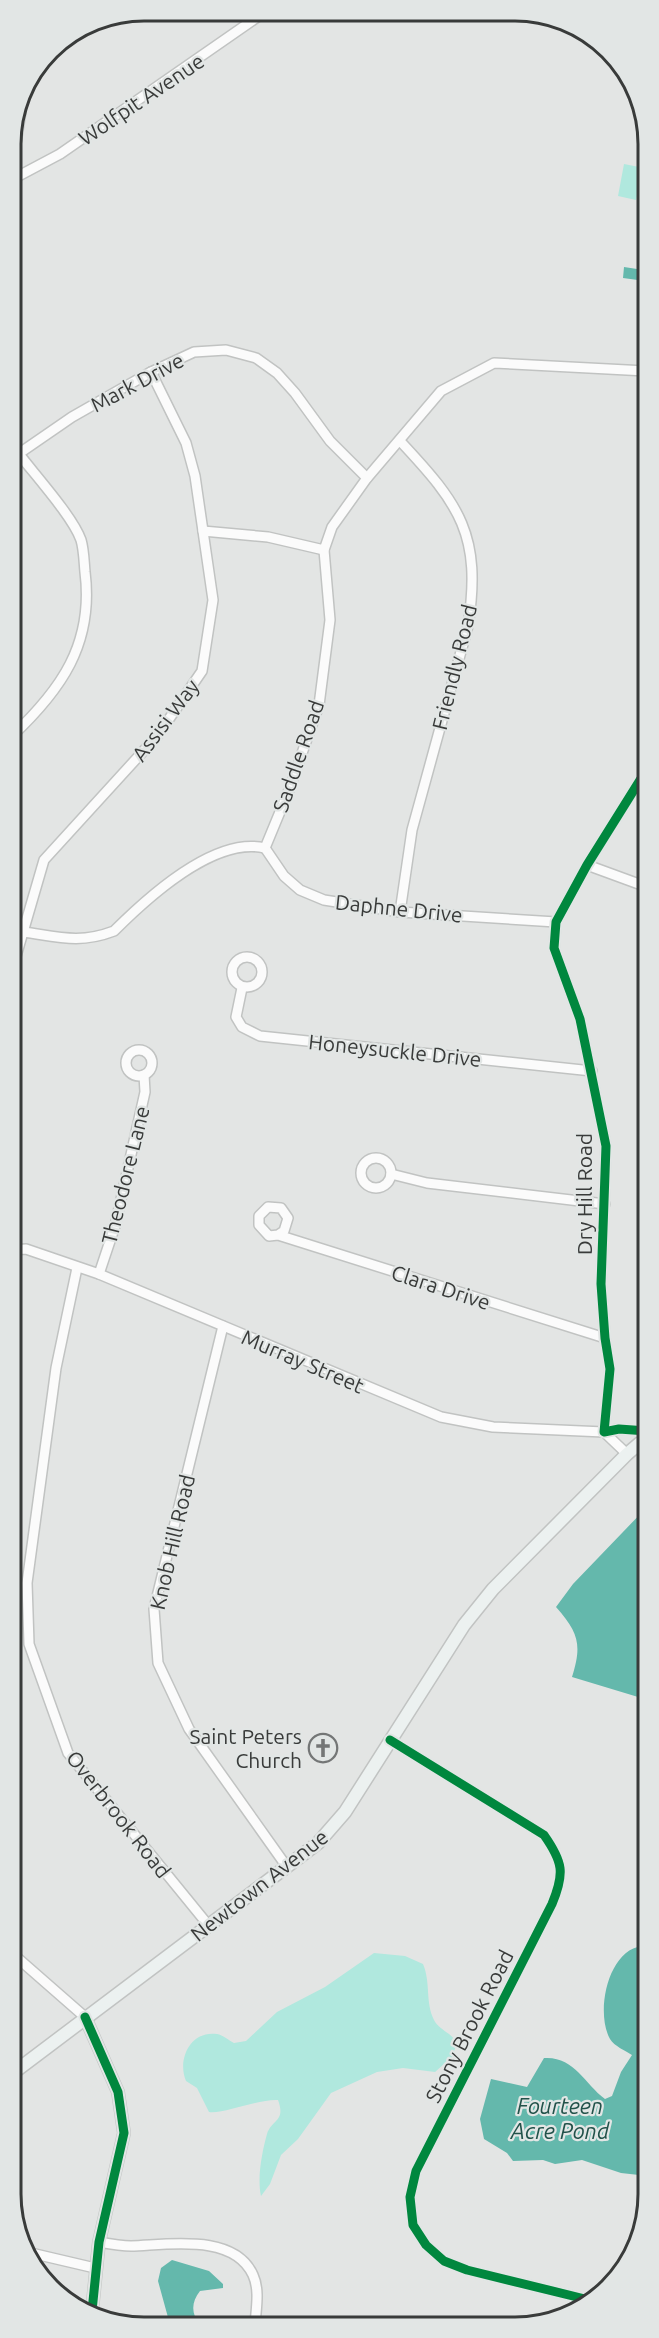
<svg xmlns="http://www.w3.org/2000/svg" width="659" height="2338" font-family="Ubuntu,sans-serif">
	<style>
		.green { fill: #b0e8de }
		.water { fill: #64b8ac }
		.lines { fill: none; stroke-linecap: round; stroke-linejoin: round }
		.minor-casing { stroke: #c1c3c2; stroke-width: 12 }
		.tertiary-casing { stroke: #c1c3c2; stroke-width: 14 }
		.secondary-casing { stroke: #c1c3c2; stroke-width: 15 }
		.minor { stroke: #fbfbfb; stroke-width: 9 }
		.tertiary { stroke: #fbfbfb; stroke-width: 10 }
		.secondary { stroke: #ecf1f0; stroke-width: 12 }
		.cycleway-casing { stroke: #e2e6e5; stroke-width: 13 }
		.cycleway { stroke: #00873e; stroke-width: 9 }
		.labels { text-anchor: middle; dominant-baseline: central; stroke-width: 4.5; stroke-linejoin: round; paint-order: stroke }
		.street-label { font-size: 21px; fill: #393b3a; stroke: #e2e6e5 }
		.poi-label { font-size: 21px; fill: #393b3a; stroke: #e2e6e5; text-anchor: end }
		.water-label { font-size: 22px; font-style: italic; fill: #22524a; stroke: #e2e6e5 }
		.rim { fill: none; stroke: #393b3a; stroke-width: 3 }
	</style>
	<rect width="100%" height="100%" fill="#e3e5e4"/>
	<g class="green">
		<polygon points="624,164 644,168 636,200 618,196"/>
		<path d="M 374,1953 L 405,1956 L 423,1964 C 431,1983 425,2002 434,2020 C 439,2030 452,2033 457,2043 L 452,2057 L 435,2072 L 403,2068 L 377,2072 L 331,2093 L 298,2139 L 281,2155 L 270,2184 L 261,2196 C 257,2178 262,2152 267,2134 C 272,2119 286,2122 278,2100 C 257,2099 224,2114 209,2112 L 197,2088 L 186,2081 C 177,2060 190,2030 217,2034 C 223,2035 228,2040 234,2043 L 246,2041 L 277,2012 L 325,1987 Z"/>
	</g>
	<g class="water">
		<polygon points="638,260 646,261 645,281 623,278 624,267 637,269"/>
		<path d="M 647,1507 L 648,1700 L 572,1677 C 582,1645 579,1633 556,1607 L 573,1584 Z"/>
		<path d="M 642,1946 L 648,1947 L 648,2176 L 621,2173 L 582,2160 L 555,2164 L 543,2160 L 513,2161 L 507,2153 L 484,2139 L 480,2119 L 491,2079 L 527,2087 L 544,2058 C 574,2056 584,2083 605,2099 L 612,2096 L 621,2072 L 632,2055 C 626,2051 614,2046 610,2039 C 595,2012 608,1950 642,1946 Z"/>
		<path d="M 172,2260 L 209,2271 L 223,2284 L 223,2288 L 200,2291 C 191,2302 191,2314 200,2325 L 171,2325 L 169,2321 L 158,2281 L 161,2268 Z"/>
	</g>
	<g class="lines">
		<g class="minor-casing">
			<g id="minor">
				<polyline points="11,180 60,154 266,11"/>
				<path d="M 400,441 C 460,505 482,535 468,626 L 412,830 L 400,912"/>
				<polyline points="11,459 72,417 151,372 194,352 226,350 256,358 277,373 295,393 330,441 367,478"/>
				<polyline points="203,531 268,537 324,550"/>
				<path d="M 11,737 C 61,690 94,644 85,572 C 84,562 84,550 81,540 C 73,517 35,475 19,454"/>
				<polyline points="647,769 587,865 556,922 554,948 580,1019 606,1146 601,1284 605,1338 610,1369 604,1432 619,1429 647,1431"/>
				<polyline points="265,848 289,790 319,705 330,620 324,550 332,527 367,478 441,391 494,363 646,371"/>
				<polyline points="265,848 284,876 300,890 324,900 400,912 556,922"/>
				<polyline points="587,865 647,887"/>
				<path d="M 24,932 C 59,937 80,944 114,931 C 148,897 215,836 265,848"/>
				<circle cx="247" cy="972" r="15"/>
				<polyline points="12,970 44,860 158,735 202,671 213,600 195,476 186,443 151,372"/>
				<polyline points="242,988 236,1017 242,1027 260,1036 592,1071"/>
				<circle cx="139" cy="1063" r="13"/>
				<circle cx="376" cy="1173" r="15"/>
				<polyline points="391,1174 427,1183 605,1204"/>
				<polyline points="278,1235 284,1231 288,1218 281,1208 268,1207 259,1216 259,1225 269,1236 278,1235 605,1338"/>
				<polyline points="12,1250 26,1249 99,1274 441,1417 493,1427 604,1432 627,1454"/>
				<polyline points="77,1268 56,1368 27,1583 29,1644 68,1753 209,1926"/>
				<polyline points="99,1274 115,1226 145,1092 144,1075"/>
				<polyline points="223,1326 154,1609 158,1663 189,1729 287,1867"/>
				<path d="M 390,1740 L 544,1835 C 563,1862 565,1873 552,1904 L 416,2171 L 410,2197 L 413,2225 L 426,2245 L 444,2261 L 467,2270 L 585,2299"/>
				<polyline points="13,1954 85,2017"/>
				<path d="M 99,2242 C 110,2244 121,2246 131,2246 C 168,2245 234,2233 253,2275 C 260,2290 256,2309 255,2325"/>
				<polyline points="31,2253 95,2268"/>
			</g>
		</g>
		<g class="tertiary-casing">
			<g id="tertiary">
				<polyline points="11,168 24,86"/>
				<polyline points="85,2017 118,2092 124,2133 99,2242 92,2311"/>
			</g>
		</g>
		<g class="secondary-casing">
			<polyline id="secondary" points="13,2073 318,1843 345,1812 464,1625 493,1589 627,1454 647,1437"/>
		</g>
		<use href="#minor" class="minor"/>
		<use href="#tertiary" class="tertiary"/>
		<use href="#secondary" class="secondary"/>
		<g class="cycleway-casing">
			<g id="cycleway">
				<polyline points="11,168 24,86"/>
				<polyline points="647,769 587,865 556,922 554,948 580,1019 606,1146 601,1284 605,1338 610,1369 604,1432 619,1429 647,1431"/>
				<path d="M 390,1740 L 544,1835 C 563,1862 565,1873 552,1904 L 416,2171 L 410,2197 L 413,2225 L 426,2245 L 444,2261 L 467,2270 L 585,2299"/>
				<polyline points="85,2017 118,2092 124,2133 99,2242 92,2311"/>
			</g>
		</g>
		<use href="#cycleway" class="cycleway"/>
	</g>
	<defs>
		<g id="church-ring" transform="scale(1.5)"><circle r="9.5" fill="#e2e6e5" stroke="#747676" stroke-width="1.5"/><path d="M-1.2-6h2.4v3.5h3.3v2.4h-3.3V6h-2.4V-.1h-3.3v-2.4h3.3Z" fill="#747676"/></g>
	</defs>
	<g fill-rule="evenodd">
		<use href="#church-ring" x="323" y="1748"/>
	</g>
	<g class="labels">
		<g class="street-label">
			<text transform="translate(141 99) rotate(-34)">Wolfpit Avenue</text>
			<text transform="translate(137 382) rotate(-28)">Mark Drive</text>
			<text transform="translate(454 667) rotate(-76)">Friendly Road</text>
			<text transform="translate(165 720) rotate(-53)">Assisi Way</text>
			<text transform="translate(298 756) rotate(-71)">Saddle Road</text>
			<text transform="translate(399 908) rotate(6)">Daphne Drive</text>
			<text transform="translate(395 1050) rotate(6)">Honeysuckle Drive</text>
			<text transform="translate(125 1175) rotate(-76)">Theodore Lane</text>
			<text transform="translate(584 1194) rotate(-90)">Dry Hill Road</text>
			<text transform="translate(441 1287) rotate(18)">Clara Drive</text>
			<text transform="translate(303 1361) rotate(23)">Murray Street</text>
			<text transform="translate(172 1542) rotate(-77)">Knob Hill Road</text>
			<text transform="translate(119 1814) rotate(52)">Overbrook Road</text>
			<text transform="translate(259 1885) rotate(-38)">Newtown Avenue</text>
			<text transform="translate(469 2026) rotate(-63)">Stony Brook Road</text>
		</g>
		<g class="poi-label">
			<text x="302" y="1736">Saint Peters<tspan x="302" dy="24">Church</tspan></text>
		</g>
		<g class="water-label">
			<text x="560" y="2105">Fourteen<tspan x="560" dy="25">Acre Pond</tspan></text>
		</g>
	</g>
	<path d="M0 0H659V2338H0ZM144 21H515A123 123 0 0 1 638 144V2194A123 123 0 0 1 515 2317H144A123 123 0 0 1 21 2194V144A123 123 0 0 1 144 21Z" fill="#e2e6e5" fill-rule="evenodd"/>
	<path class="rim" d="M144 21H515A123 123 0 0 1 638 144V2194A123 123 0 0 1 515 2317H144A123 123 0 0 1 21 2194V144A123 123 0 0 1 144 21Z"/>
</svg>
